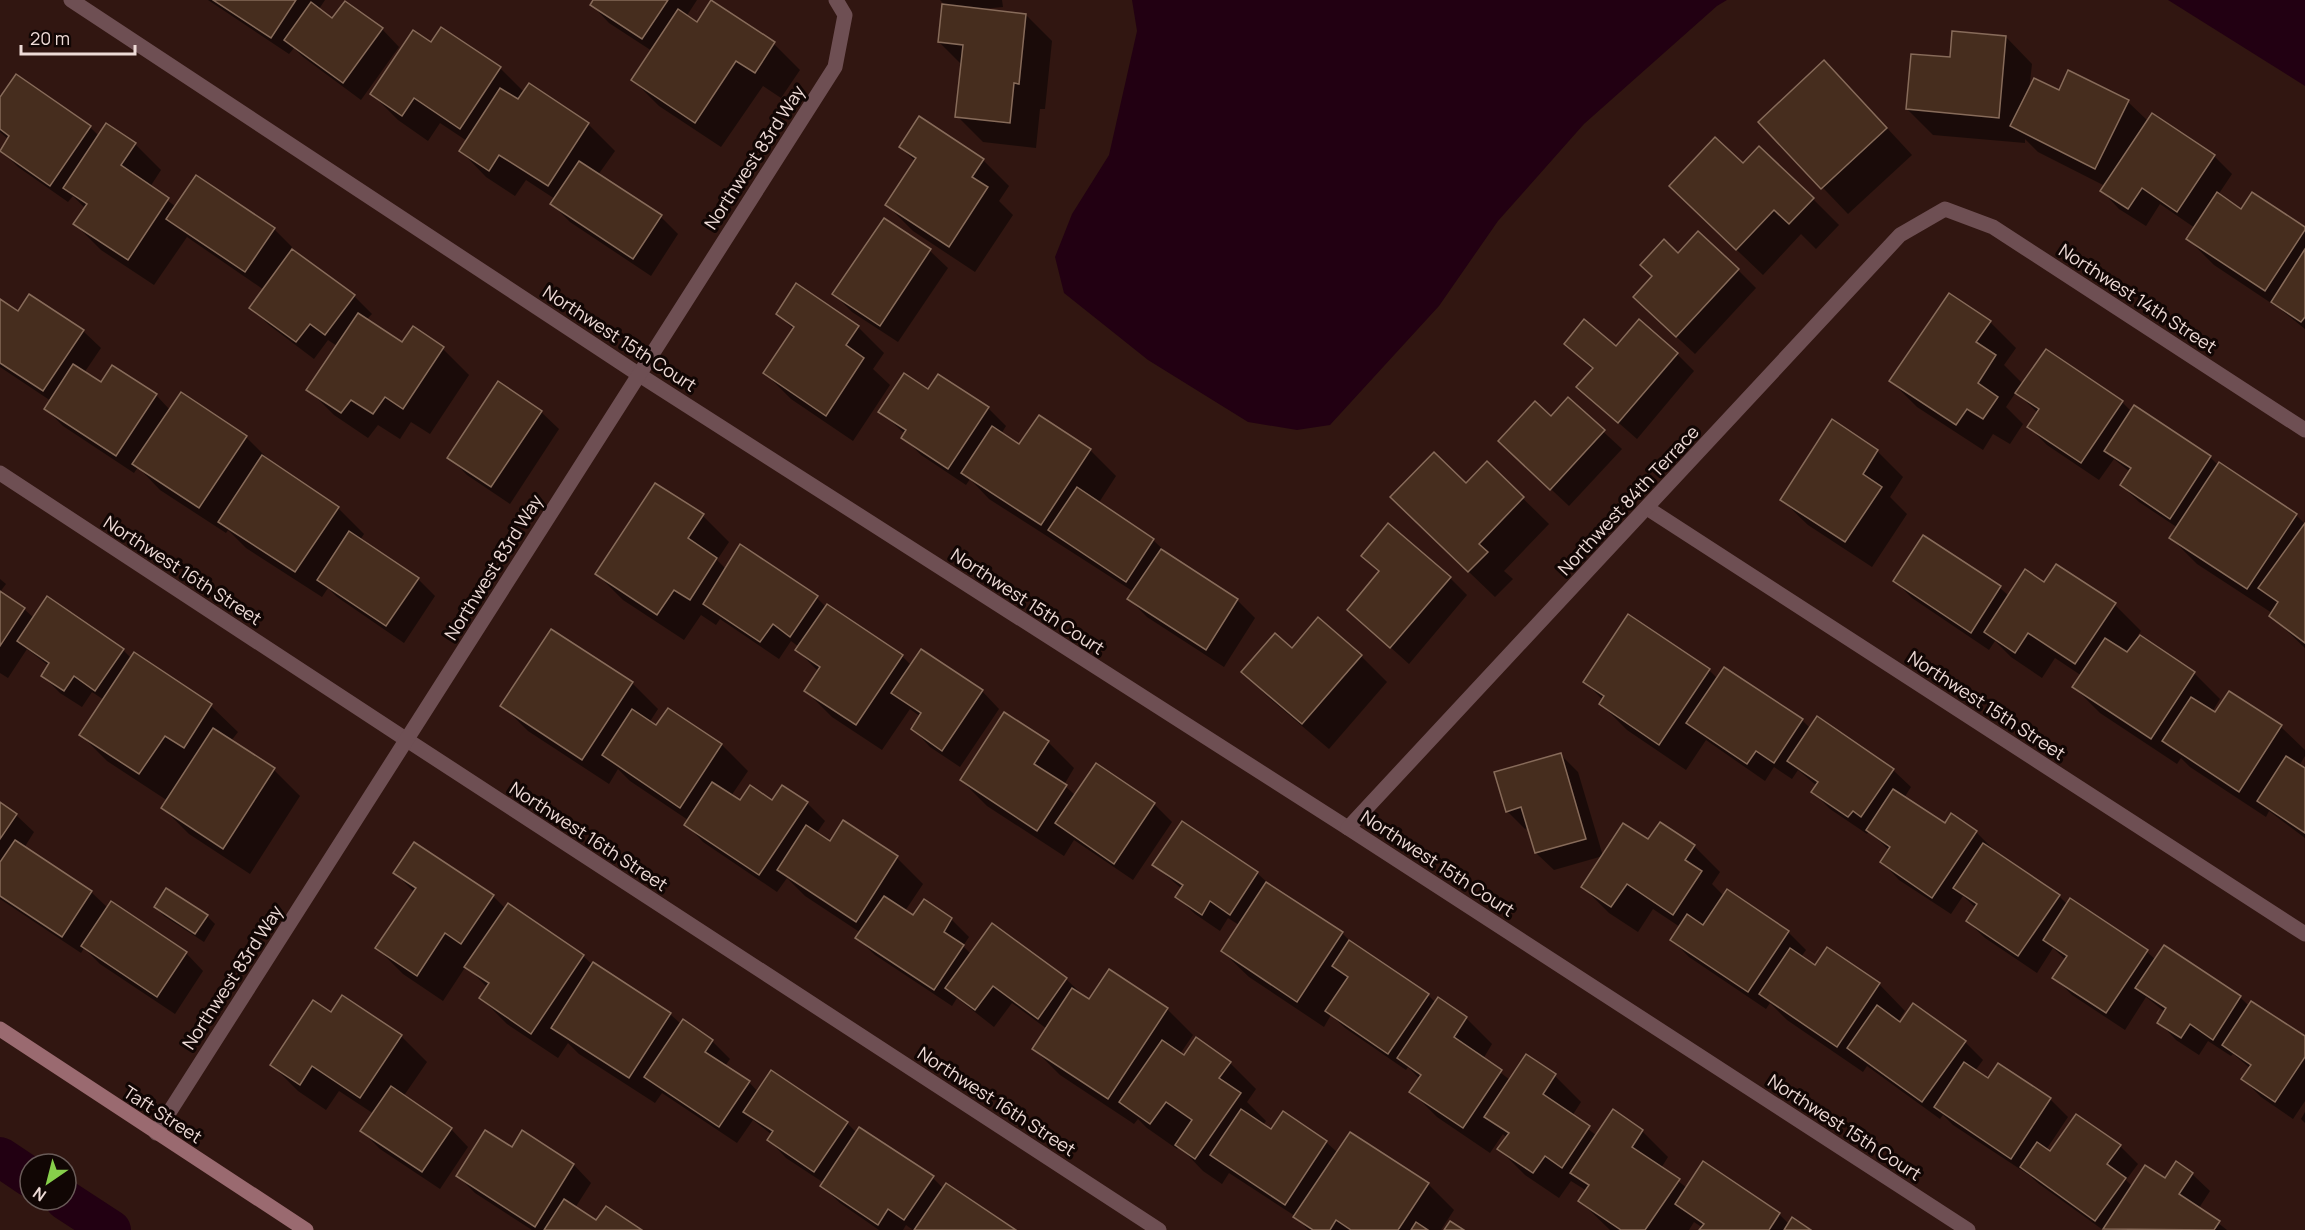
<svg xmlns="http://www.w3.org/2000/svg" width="2305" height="1230" font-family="Manrope,sans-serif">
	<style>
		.water { fill: #220012 }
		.shadow { fill: #0007 }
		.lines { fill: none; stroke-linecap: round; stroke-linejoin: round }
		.canal { stroke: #220012; stroke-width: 40 }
		.building { fill: #462d1e; stroke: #876b5a; stroke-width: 1.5 }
		.street { stroke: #6e4f53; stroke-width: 15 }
		.secondary { stroke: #9a6a70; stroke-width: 15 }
		.labels { text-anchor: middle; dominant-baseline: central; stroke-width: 6; stroke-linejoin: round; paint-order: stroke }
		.street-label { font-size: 18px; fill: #eedbd7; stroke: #110604 }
	</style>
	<rect width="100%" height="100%" fill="#311611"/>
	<g class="water">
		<polygon points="1132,0 1727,0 1717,6 1584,124 1498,221 1439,306 1330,425 1297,430 1248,422 1148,360 1064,293 1055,257 1072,214 1109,155 1137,31"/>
		<polygon points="2168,0 2305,0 2305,86"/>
	</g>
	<g class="shadow">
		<polygon points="208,0 325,0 319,9 333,20 382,29 399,47 361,100 303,57 294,48 289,54"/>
		<polygon points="595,0 697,0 686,17 697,24 774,44 800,70 781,98 763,86 721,147 659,106 633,80 652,51 609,23 592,5"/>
		<polygon points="940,0 1002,0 1003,7 983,9 1026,15 1052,41 1045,109 1040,109 1036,148 983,142 957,116 962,65 939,42 946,6"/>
		<polygon points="2006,37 2032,64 2029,91 2059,92 2069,72 2128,102 2148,121 2214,156 2232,174 2218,195 2241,211 2305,229 2305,329 2280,309 2214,265 2188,239 2195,228 2160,204 2146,226 2119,209 2102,191 2105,186 2038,152 2025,139 2025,143 1933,135 1907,109 1951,59"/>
		<polygon points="432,44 500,68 524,92 529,85 588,124 615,151 598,175 661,217 678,234 651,276 570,222 552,204 555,199 526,180 515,196 486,177 460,150 467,141 440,123 428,141 398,120 372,94"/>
		<polygon points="16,76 90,127 99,136 135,144 161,170 150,187 176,207 196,177 274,229 292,247 290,250 354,296 372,314 366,320 402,344 413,328 443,349 469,375 430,434 411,422 400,439 378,425 368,438 334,415 308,389 337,346 328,340 314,359 269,325 251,308 264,290 187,237 154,285 101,250 75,224 85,208 73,196 68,202 18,167 1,150 8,139 0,132 0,94 2,97"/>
		<polygon points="1850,88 1912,155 1848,214 1760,122"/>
		<polygon points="900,147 983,160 1009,186 999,201 1013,215 975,272 913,231 887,205 915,161"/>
		<polygon points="1813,199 1839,225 1816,249 1801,234 1763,275 1697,212"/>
		<polygon points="930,251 948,268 898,342 852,312 834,294"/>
		<polygon points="1678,255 1738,270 1756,288 1695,354 1652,314"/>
		<polygon points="0,301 18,313 83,331 101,348 84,373 101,384 156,395 170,410 246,437 272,463 338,508 364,534 360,540 418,579 435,596 404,643 337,597 328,588 322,597 246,548 228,530 226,533 160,490 138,467 134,473 63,426 46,409 51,401 0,367"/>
		<polygon points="777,313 858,327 884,353 873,369 890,385 853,441 791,399 765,373 794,330"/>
		<polygon points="1990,322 2016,348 2004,365 2023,384 2046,351 2122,402 2132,412 2135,407 2210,457 2219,466 2296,515 2305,524 2305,648 2271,616 2272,613 2197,564 2171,538 2178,528 2139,502 2121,485 2130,472 2114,459 2099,480 2047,445 2029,427 2038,413 2016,392 2006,407 2023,424 2010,444 1993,434 1983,450 1917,407 1891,381"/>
		<polygon points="1566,344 1677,354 1694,371 1637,439 1578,387 1593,370"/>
		<polygon points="928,391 988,408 1006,426 1001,434 1020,446 1090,450 1116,476 1098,504 1153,540 1170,556 1237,600 1255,618 1224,667 1147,617 1129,599 1134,592 989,499 970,479 966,485 921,455 903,437 905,434 880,411"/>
		<polygon points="1568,399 1622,449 1569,506 1518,458"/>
		<polygon points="541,412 559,429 510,504 467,475 449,457"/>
		<polygon points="1877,451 1903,477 1890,497 1907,514 1872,567 1808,525 1781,499"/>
		<polygon points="1487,463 1549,524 1504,571 1513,579 1495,597 1418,523 1466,485"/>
		<polygon points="703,516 729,542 717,560 726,569 817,598 826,607 902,656 911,665 982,691 999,709 960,767 930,747 913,729 921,717 910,709 882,750 832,717 806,691 819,672 797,650 799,647 791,641 779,659 720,619 716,625 701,615 684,640 623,600 597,574"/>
		<polygon points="1924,537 2000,588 2009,596 2044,584 2115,605 2141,631 2138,635 2194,673 2220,699 2212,712 2216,714 2230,693 2281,727 2305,750 2305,756 2299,766 2305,770 2305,838 2269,811 2266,817 2190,767 2181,758 2177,764 2100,713 2074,687 2082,676 2055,658 2042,678 2011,657 1995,641 1989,650 1912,598 1895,581"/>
		<polygon points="1363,556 1450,578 1467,595 1409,664 1349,610 1380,573"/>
		<polygon points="0,579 6,584 0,592"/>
		<polygon points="0,593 24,609 34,618 123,650 131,658 134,654 211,706 238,732 231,741 274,770 300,796 250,874 189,834 163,808 168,801 107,761 81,735 104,700 92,692 82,707 60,693 43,676 49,666 27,649 8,678 0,673"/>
		<polygon points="1292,650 1361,656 1387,682 1329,749 1269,698 1243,672"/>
		<polygon points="1709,670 1718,679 1802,720 1811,729 1893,770 1911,787 1904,798 1945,826 1976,832 1994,850 1993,851 2059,896 2068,905 2071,900 2147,952 2156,960 2164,947 2240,997 2249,1006 2305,1038 2305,1101 2293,1119 2261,1097 2243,1079 2250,1068 2233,1054 2231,1056 2208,1041 2199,1055 2176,1040 2159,1022 2165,1012 2146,997 2125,1030 2072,995 2054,977 2066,960 2053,948 2037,973 1985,938 1967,921 1976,908 1963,896 1951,914 1899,880 1882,862 1889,850 1869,831 1867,834 1830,809 1813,792 1817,786 1798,770 1792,779 1774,767 1765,781 1706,740 1686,770 1627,730 1601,704 1603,700 1585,682"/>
		<polygon points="632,683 658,709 649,723 656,727 668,710 722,745 748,771 731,796 740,802 773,802 783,787 807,803 825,821 816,834 830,843 844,822 897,858 923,884 905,911 914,917 924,901 952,920 969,937 963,946 971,954 1066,979 1089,1001 1167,1009 1193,1035 1180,1054 1230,1063 1256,1089 1247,1102 1266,1121 1263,1125 1271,1131 1326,1142 1338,1153 1428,1184 1454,1210 1441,1230 1308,1230 1295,1216 1229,1173 1222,1184 1203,1171 1179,1146 1177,1149 1147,1128 1138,1119 1134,1124 1060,1075 1034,1049 1047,1029 1012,1003 994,1027 957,998 952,1006 875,955 857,938 861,933 805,896 787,878 777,892 703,842 686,824 688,820 630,781 618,769 609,784 528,731 502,705"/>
		<polygon points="1048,742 1074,768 1064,785 1075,795 1154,804 1172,822 1133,880 1074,840 1064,856 987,806 961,780"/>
		<polygon points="1560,754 1578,772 1603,856 1554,870 1536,853 1529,827 1525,829 1507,811"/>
		<polygon points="0,804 16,815 34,832 24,848 91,892 108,908 186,953 203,971 175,1014 100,964 84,948 81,953 0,899"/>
		<polygon points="1182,823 1257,873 1272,887 1342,933 1352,943 1428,995 1436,1003 1438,999 1466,1018 1492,1044 1483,1059 1510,1080 1526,1056 1555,1076 1581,1102 1572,1116 1597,1136 1642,1131 1668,1157 1661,1168 1687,1188 1704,1164 1779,1214 1789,1224 1808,1230 1701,1230 1703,1228 1694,1222 1689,1230 1610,1230 1580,1201 1587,1191 1571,1181 1559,1198 1525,1175 1499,1149 1507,1138 1503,1134 1490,1153 1437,1117 1411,1091 1420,1079 1408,1067 1406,1070 1345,1028 1331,1015 1324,1027 1249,977 1222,951 1239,925 1228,918 1220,931 1195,914 1177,897 1182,889 1154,865"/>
		<polygon points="1648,841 1694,846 1720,872 1712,884 1724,896 1788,932 1806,950 1801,957 1816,967 1827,950 1879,984 1905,1011 1898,1022 1965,1042 1983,1060 1975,1071 1989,1080 2050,1099 2068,1117 2046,1150 2050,1153 2120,1146 2138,1164 2126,1180 2133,1187 2192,1174 2210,1191 2199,1208 2227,1230 2103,1230 2039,1184 2029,1175 1953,1125 1943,1115 1940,1119 1867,1066 1863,1072 1787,1020 1770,1003 1766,1009 1689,957 1672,940 1680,927 1653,909 1638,932 1609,913 1583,887"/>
		<polygon points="395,873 493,896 506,909 583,956 593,965 670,1014 681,1024 683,1021 712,1041 730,1059 725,1066 749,1082 758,1092 847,1123 857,1133 933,1178 944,1189 1014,1230 913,1230 906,1225 903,1230 879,1230 840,1203 822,1186 824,1183 786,1158 769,1140 772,1135 753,1120 737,1143 662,1093 655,1103 579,1054 568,1043 558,1058 507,1024 481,998 488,988 466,966 443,1001 403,974 377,948 415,893"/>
		<polygon points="155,907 207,916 215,924 204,942 164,916"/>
		<polygon points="331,1014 401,1036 427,1062 403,1097 451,1129 468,1147 440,1189 380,1149 362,1131 374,1114 339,1091 326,1110 298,1091 272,1065"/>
		<polygon points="2305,1112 2305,1123 2301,1119"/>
		<polygon points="522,1132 574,1165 591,1183 575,1208 597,1222 639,1230 532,1230 475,1193 458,1176 512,1149"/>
	</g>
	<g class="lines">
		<g class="canal">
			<polyline points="0,1157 30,1177"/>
			<polyline points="65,1200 111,1230"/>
		</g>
	</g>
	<g class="building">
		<polygon points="213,0 296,0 271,38"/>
		<polygon points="593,0 668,0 642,39 590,5"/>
		<polygon points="711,0 775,42 755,73 736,61 695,123 631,80 678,9 697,22"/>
		<polygon points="345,1 383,28 343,83 284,40 311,2 332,18"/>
		<polygon points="942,4 1026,14 1019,84 1014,83 1010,123 955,117 963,45 938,42"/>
		<polygon points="441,27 501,67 460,129 414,98 402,116 370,94 413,30 431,42"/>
		<polygon points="1952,31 2006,36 1999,118 1906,109 1911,54 1950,57"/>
		<polygon points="1824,60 1887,128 1821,189 1758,122"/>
		<polygon points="2068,70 2129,100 2095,169 2010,126 2034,78 2059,90"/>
		<polygon points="16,74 91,126 50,186 0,151 9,136 0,129 0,97"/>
		<polygon points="529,83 589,123 548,186 499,155 489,171 459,151 500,88 518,99"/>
		<polygon points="2152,113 2215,155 2177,212 2142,188 2128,209 2100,191"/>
		<polygon points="919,116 984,159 972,177 988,187 949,247 885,205 916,158 899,147"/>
		<polygon points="106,123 136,143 121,165 169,198 128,260 73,224 87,204 63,188"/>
		<polygon points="1715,137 1743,163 1759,146 1814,198 1789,224 1774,210 1736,250 1669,186"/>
		<polygon points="579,161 662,215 633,259 550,204"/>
		<polygon points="196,175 275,228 245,272 166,219"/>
		<polygon points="2217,192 2241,209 2252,192 2305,227 2305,230 2265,291 2186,239"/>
		<polygon points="884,218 931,249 880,326 832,294"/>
		<polygon points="1698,231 1739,269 1676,337 1633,297 1652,276 1640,265 1664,239 1678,253"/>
		<polygon points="292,249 355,295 325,335 310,324 296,342 249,308"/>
		<polygon points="2305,249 2305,317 2301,322 2271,302"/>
		<polygon points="796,283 859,326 846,345 864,358 826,416 763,373 794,327 776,314"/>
		<polygon points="1949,293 1991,321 1976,342 1996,355 1978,383 1998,397 1983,419 1967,409 1956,425 1889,381"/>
		<polygon points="29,294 84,330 43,391 0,363 0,299 18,311"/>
		<polygon points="358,313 402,342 413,326 444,347 403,409 385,397 373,414 351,400 341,413 306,390"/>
		<polygon points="1584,319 1616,346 1639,319 1678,353 1618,423 1576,387 1593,368 1564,344"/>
		<polygon points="2046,349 2123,401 2081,463 2027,427 2039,409 2015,393"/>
		<polygon points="73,364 101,382 112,365 157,394 116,456 44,409"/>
		<polygon points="904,373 928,389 938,374 989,407 948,469 901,438 906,430 878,412"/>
		<polygon points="498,381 542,411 491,487 447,458"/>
		<polygon points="181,392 247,436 199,508 132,464"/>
		<polygon points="1568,397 1605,430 1550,490 1498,441 1535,401 1551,416"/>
		<polygon points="2134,405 2211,456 2170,519 2120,485 2131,468 2104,451"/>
		<polygon points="1039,415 1091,449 1041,525 961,473 992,426 1019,444"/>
		<polygon points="1832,419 1878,450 1863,474 1882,487 1845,542 1780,500"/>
		<polygon points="1434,452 1466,483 1487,461 1524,497 1479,544 1488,552 1468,572 1390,497"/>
		<polygon points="262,455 339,507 295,572 218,522"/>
		<polygon points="2219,462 2297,514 2247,589 2169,538"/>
		<polygon points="655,483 704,514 688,538 717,558 690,600 674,590 657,615 595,574"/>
		<polygon points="1077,487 1154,539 1126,582 1048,530"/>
		<polygon points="1388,523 1451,577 1390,648 1347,610 1379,571 1361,556"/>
		<polygon points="2305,523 2305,643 2269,616 2278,602 2258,588"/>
		<polygon points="349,531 419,578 386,626 317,580"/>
		<polygon points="1923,535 2001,586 1971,633 1893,581"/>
		<polygon points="740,544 818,596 790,637 773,624 760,642 703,604"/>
		<polygon points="1161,549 1238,599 1206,650 1127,599"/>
		<polygon points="2056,564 2116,603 2075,664 2028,633 2015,653 1984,632 2025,569 2044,582"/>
		<polygon points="0,591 25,608 0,646"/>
		<polygon points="47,596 124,649 95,691 74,676 64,691 41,676 49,663 17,641"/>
		<polygon points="827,604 903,655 856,725 804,691 820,667 795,650"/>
		<polygon points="1628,614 1710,669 1659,745 1599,704 1604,696 1583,682"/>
		<polygon points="1318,617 1362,655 1302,724 1241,672 1275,633 1292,648"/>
		<polygon points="551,629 633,682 582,760 500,706"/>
		<polygon points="2140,635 2195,672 2151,739 2072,687 2105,638 2127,652"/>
		<polygon points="921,649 983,690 942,751 911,729 921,713 891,693"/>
		<polygon points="134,652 212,704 184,748 165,736 139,774 79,735"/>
		<polygon points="1724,667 1803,719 1774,763 1756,751 1747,764 1686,723"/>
		<polygon points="2229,691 2282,725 2239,792 2162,741 2191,697 2215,712"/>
		<polygon points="668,708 722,744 680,808 602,755 632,709 656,725"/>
		<polygon points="1004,712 1049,741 1034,764 1067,785 1037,831 960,780"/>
		<polygon points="1817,716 1894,769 1861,817 1853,811 1848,817 1811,792 1818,782 1787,761"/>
		<polygon points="213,728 275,768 223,849 161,808"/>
		<polygon points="1561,753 1586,839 1535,853 1521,807 1506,812 1494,772"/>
		<polygon points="2286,756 2305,768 2305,833 2257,801"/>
		<polygon points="1096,763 1155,803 1114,864 1055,823"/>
		<polygon points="712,782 740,800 750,785 772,800 782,785 808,802 759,875 684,825"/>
		<polygon points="1893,789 1945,823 1951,813 1977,831 1932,898 1880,862 1890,847 1866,830"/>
		<polygon points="0,802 17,814 0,839"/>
		<polygon points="843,820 898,856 856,922 777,870 806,825 830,841"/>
		<polygon points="1182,821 1258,872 1230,915 1210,901 1202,915 1175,897 1183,885 1152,865"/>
		<polygon points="1660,822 1695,845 1685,860 1702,871 1673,915 1627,884 1611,907 1581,887 1623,823 1648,839"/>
		<polygon points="15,840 92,891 62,937 0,896 0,862"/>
		<polygon points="414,842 494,895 461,944 445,933 417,976 375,948 416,888 393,873"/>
		<polygon points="1983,843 2060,895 2018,956 1966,921 1977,904 1953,888"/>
		<polygon points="1266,882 1343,932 1297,1002 1221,951"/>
		<polygon points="166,888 208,915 195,934 154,907"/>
		<polygon points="1727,889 1789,931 1748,992 1670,940 1687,914 1703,925"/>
		<polygon points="884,896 913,915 924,899 952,918 944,932 964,945 934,990 855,938"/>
		<polygon points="2070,898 2148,950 2106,1013 2052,978 2067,956 2043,940"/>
		<polygon points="111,901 187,952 157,997 81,946"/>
		<polygon points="508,903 584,955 531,1034 479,998 489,983 464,967"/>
		<polygon points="992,923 1067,978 1038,1019 993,986 975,1010 945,988"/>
		<polygon points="1349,940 1429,994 1388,1054 1325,1011 1348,977 1332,966"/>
		<polygon points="2164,945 2241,996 2213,1040 2190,1024 2181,1038 2157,1023 2166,1008 2135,988"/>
		<polygon points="1827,947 1880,983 1837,1047 1759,994 1790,948 1815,965"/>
		<polygon points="593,962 671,1013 629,1078 551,1028"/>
		<polygon points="1109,969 1168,1008 1108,1099 1032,1049 1072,988 1089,999"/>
		<polygon points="342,995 402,1035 360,1098 312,1066 300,1085 270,1065 313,1000 331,1012"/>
		<polygon points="1438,997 1467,1017 1454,1037 1502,1070 1463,1128 1409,1092 1421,1075 1397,1058"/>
		<polygon points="2251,1001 2305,1036 2305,1057 2275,1102 2241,1079 2251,1065 2222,1045"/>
		<polygon points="1913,1003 1966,1041 1922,1102 1847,1048 1877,1005 1900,1022"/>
		<polygon points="683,1019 713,1040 705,1052 750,1081 719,1127 644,1077"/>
		<polygon points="1196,1037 1231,1062 1219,1078 1241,1093 1195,1159 1175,1145 1192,1120 1166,1102 1150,1124 1119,1102 1162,1040 1184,1055"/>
		<polygon points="1526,1054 1556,1074 1543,1094 1590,1126 1562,1168 1545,1156 1533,1173 1497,1149 1509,1133 1484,1117"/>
		<polygon points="1964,1062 1988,1078 1998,1063 2051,1098 2011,1159 1934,1107"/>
		<polygon points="771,1070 848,1122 814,1172 767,1140 773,1131 743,1112"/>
		<polygon points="391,1086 452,1128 422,1172 360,1131"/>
		<polygon points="1241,1109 1271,1129 1283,1111 1327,1141 1285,1205 1210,1155"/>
		<polygon points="1613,1109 1643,1130 1632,1147 1680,1179 1645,1230 1621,1230 1578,1201 1589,1185 1570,1173"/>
		<polygon points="2076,1114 2121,1145 2107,1164 2126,1178 2095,1221 2020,1167 2037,1142 2050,1151"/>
		<polygon points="859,1127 934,1176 904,1220 888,1209 878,1225 820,1186"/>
		<polygon points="485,1130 512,1147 522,1130 574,1164 535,1227 456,1176"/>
		<polygon points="1350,1132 1429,1183 1398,1230 1351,1230 1336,1220 1330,1230 1313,1230 1293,1217"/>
		<polygon points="1703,1161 1780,1213 1769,1230 1699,1230 1704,1224 1675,1204"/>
		<polygon points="2176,1161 2193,1173 2179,1194 2220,1221 2214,1230 2103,1229 2145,1165 2165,1178"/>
		<polygon points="946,1183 1016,1230 914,1230"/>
		<polygon points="564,1199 596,1220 606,1206 642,1230 544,1230"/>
		<polygon points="1792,1217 1811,1230 1784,1230"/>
		<polygon points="1450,1221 1464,1230 1444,1230"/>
		<polygon points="1416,1222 1428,1230 1411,1230"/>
	</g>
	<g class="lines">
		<g class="street">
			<polyline points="71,0 638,374 1348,828 1968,1230"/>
			<polyline points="0,473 407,740 1159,1230"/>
			<polyline points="1647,508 2305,934"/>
			<polyline points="1348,828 1900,235 1945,209 1993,227 2305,430"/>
			<polyline points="156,1133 835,67 845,15 836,0"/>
		</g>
		<polyline class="secondary" points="0,1029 306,1230"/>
	</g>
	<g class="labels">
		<g class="street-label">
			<text transform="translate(754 157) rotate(-57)">Northwest 83rd Way</text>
			<text transform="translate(2138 298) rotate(33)">Northwest 14th Street</text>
			<text transform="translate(620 338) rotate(33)">Northwest 15th Court</text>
			<text transform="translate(1628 500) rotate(-47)">Northwest 84th Terrace</text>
			<text transform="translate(493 567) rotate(-58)">Northwest 83rd Way</text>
			<text transform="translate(183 570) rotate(33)">Northwest 16th Street</text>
			<text transform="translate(1028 601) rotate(33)">Northwest 15th Court</text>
			<text transform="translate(1987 705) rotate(33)">Northwest 15th Street</text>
			<text transform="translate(589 836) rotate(33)">Northwest 16th Street</text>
			<text transform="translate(1438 863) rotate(33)">Northwest 15th Court</text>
			<text transform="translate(232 977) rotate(-57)">Northwest 83rd Way</text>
			<text transform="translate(997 1101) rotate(33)">Northwest 16th Street</text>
			<text transform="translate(163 1114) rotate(33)">Taft Street</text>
			<text transform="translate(1845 1127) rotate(33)">Northwest 15th Court</text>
		</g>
	</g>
	<g transform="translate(48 1182) rotate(215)"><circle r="28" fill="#110604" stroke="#695b58" stroke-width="1.5"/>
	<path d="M0-4.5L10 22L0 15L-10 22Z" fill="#87cf4b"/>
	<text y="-9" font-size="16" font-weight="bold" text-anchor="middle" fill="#eedbd7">N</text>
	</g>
	<path d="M21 45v9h114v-9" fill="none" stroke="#eedbd7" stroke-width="3"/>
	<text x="30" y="45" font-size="18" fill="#eedbd7" stroke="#110604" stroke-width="4.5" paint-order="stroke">20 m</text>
</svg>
